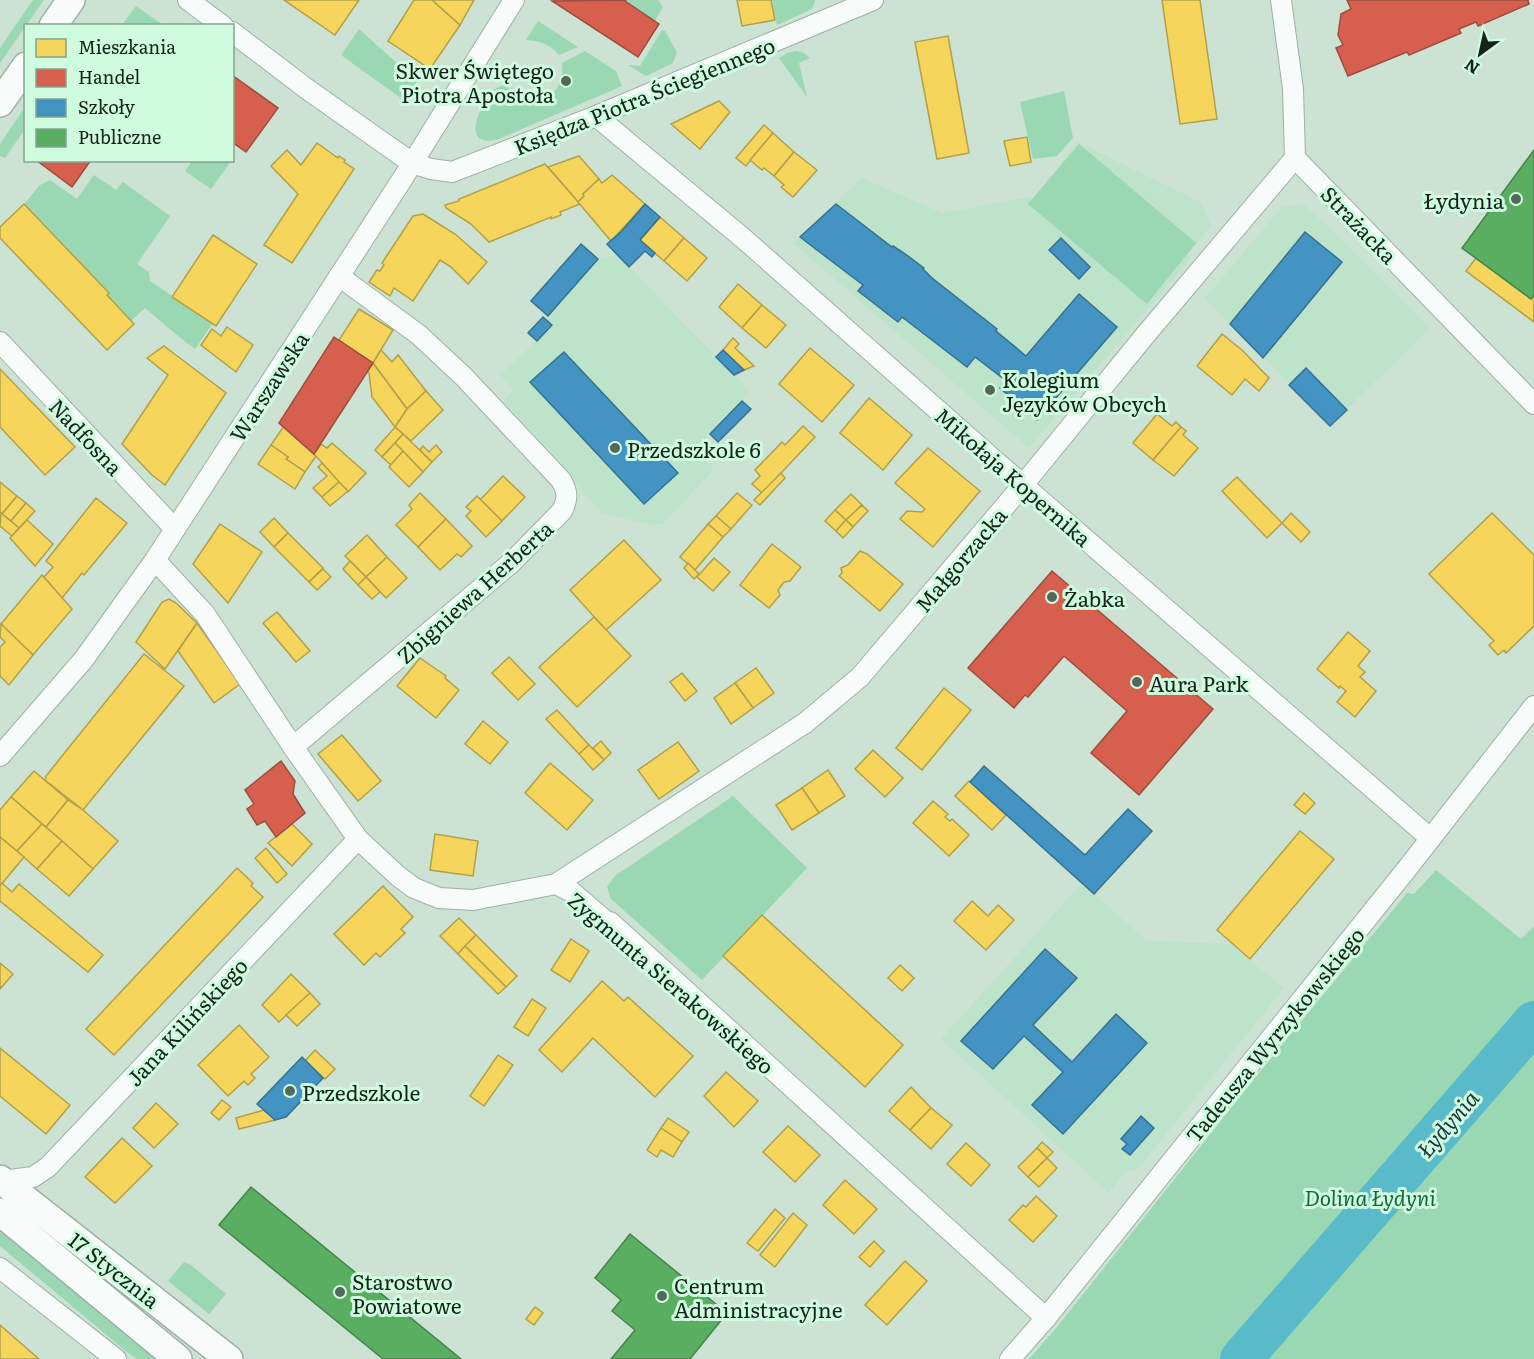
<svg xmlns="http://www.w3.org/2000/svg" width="1534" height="1359" font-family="Literata,serif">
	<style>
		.built { fill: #bde3cb }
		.green { fill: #99d8b2 }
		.homes { fill: #f6d55c; stroke: #b2a048; stroke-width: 1.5 }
		.shops { fill: #d6604d; stroke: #9c4e3e; stroke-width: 1.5 }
		.schools { fill: #4393c3; stroke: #357290; stroke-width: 1.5 }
		.public { fill: #5aae61; stroke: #45854c; stroke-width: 1.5 }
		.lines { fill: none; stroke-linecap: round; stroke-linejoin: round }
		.river { stroke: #59baca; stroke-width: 42 }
		.street-casing { stroke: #9eb0a5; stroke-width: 22 }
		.secondary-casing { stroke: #9eb0a5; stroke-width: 30 }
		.street { stroke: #f7fbf9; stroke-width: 20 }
		.secondary { stroke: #f7fbf9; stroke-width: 27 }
		.poi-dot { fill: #54675b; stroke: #cffbde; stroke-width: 2 }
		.labels { text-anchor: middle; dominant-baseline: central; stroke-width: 6; stroke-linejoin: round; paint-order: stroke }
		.poi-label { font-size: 21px; fill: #14241a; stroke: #cffbde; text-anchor: start }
		.street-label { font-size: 21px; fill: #14241a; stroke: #cffbde }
		.park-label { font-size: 21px; font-style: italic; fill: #12673e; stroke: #cffbde }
		.water-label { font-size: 22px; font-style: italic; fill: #1b353c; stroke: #cffbde }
	</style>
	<rect width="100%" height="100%" fill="#cce3d4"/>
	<g class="built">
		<polygon points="1078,142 1202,203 1211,226 1188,254 1190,259 1029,448 793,243 862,178 942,213 1035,196"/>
		<polygon points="1304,204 1365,262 1430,328 1330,426 1205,298 1282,207"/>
		<polygon points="617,255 750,391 710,434 693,448 714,469 663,524 652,525 602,513 560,466 562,463 503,401 514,390 500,375 552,326 543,317 546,314 548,316 598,259"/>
		<polygon points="1082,883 1147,941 1230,944 1284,988 1137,1170 1126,1171 1109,1193 941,1039"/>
	</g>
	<g class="green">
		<polygon points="33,0 44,0 0,63 0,48"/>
		<polygon points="626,0 658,0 663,7 655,21 625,1"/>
		<polygon points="772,0 815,0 812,9 777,25"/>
		<polygon points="136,6 163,25 122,25"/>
		<path d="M 538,21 L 578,47 L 559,55 C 550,44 540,41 526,40 Z"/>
		<polygon points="359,29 417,81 405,101 341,55"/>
		<polygon points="662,30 665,31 677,52 673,63 646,76 628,65 640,66"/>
		<path d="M 585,51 L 616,71 L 622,86 L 499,139 C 459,149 479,107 493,91 C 496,87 502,86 506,85 C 529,112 566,100 562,63 Z"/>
		<polygon points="796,51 802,52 810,58 799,63 807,97 779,58 788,53"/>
		<polygon points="1064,91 1073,138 1057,156 1033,159 1020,102"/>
		<polygon points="25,107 25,129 5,158 0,156 0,144"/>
		<polygon points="1079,144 1196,243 1147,304 1028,204"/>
		<polygon points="192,161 192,160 231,161 211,189 185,171"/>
		<path d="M 94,175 L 116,190 L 123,182 L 170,216 L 137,264 L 149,272 L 150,281 L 213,323 L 195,349 C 177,336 162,322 145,308 L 131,321 L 107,295 L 109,292 L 24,204 L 40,185 L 50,180 L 77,199 Z"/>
		<polygon points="733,796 807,868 702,980 611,899 607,887 615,876"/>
		<polygon points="1436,870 1521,939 1534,926 1534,1359 1029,1359 1057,1327 1267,1063 1407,893 1414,894"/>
		<polygon points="0,1228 163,1359 137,1359 127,1352 0,1246"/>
		<polygon points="184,1262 191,1265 226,1294 209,1314 168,1281"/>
	</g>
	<g class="homes">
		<polygon points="284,0 359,0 335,35"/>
		<polygon points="414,0 432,0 460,25 430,69 388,41"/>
		<polygon points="432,0 474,0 460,25"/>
		<polygon points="737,0 771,0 775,20 742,26"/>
		<polygon points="1162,0 1200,0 1217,119 1180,124"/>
		<polygon points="948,36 969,153 937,159 915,42"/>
		<polygon points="719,101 730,112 700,149 671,124"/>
		<polygon points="764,125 773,133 746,166 736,158"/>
		<polygon points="773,133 794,152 774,176 764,168 762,170 750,160"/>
		<polygon points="1027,137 1031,162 1010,166 1004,141"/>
		<polygon points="317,143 338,158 339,156 345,160 344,162 354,169 292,263 264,245 298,194 271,166 287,150 301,165"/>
		<polygon points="794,152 817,170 793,197 781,187 784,185 774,176"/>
		<polygon points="579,156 599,179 583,194 584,196 578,202 548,167"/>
		<polygon points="545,164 580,204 560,212 561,215 551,219 551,217 489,242 471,224 446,208 445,205 459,201 459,199"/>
		<polygon points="612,175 645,204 611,241 578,202 584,196 583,194 599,179 602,183"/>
		<polygon points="24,204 109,293 107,295 134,324 107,350 0,238 0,227"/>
		<polygon points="423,214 455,234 487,262 468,284 451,267 440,260 413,301 394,288 390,296 369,282 377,270 380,271 384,265 382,263 413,216"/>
		<polygon points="660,217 684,238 664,261 640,240"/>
		<polygon points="213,235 257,264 216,326 172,297"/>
		<polygon points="684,238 707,258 687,281 664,261"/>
		<polygon points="1476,258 1531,299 1534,295 1534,322 1466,271"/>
		<polygon points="738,284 762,305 742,328 719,307"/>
		<polygon points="762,305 786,325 766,348 742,328"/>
		<polygon points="359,309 393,330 373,363 339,340"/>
		<polygon points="227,327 253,345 236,372 201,345 212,329 221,336"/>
		<polygon points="1222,334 1242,350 1269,378 1259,391 1245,379 1232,395 1197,366"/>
		<polygon points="733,338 739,344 735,348 754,366 744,370 723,350"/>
		<polygon points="164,346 226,393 165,485 152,475 122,444 168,375 147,358"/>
		<polygon points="810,348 854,385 822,422 779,384"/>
		<polygon points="381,350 392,362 398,355 426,391 407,409 373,363"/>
		<polygon points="373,363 407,409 395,427 372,397 369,373 367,372"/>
		<polygon points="0,369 75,447 45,475 0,427"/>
		<polygon points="426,391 443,410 411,441 395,427 407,409"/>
		<polygon points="869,398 912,435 883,470 840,433"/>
		<polygon points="1157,414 1172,426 1176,422 1181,427 1153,460 1133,443"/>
		<polygon points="284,426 316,456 305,472 286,459 288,457 271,445"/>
		<polygon points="803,426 815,437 762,493 752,484 760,476 755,470 782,442 785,445"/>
		<polygon points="395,427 403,434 382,457 375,450"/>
		<polygon points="1181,427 1186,431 1183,435 1198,448 1174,476 1153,460"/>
		<polygon points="403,434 432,462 423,472 395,443"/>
		<polygon points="332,443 366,473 348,492 314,454 321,444 327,448"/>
		<polygon points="395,443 403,451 391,465 382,457"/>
		<polygon points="271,445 288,457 286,459 305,472 295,489 258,464"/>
		<polygon points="436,445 442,452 432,462 420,450 423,446 429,452"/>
		<polygon points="928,448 980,491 933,547 900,519 907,511 922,512 925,509 895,483"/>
		<polygon points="403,451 423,472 409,487 389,467"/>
		<polygon points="322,463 339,482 322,497 313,488 327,476 318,467"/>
		<polygon points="781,473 785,478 760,505 754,500"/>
		<polygon points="503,476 525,497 502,521 480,500"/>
		<polygon points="1237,477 1282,523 1267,538 1222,491"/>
		<polygon points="0,482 17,496 2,514 0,512"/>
		<polygon points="339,482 348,491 330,506 322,497"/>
		<polygon points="420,493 446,519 418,547 396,525 412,509 409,505"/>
		<polygon points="737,493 752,505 731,529 716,516"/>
		<polygon points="851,494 862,505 846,520 835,510"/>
		<polygon points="17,496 26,503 11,521 2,514"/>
		<polygon points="477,496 502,521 486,537 466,516 471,511 466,507"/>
		<polygon points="96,498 127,523 84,575 82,573 62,598 44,577 53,567 46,561"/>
		<polygon points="26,503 35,511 19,528 11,521"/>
		<polygon points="862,505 868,511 853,527 846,520"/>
		<polygon points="835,510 846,520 836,531 825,521"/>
		<polygon points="1,513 19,528 12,536 0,526"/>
		<polygon points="1291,513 1310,532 1301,542 1282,523"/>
		<polygon points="1492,513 1534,555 1534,626 1506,653 1504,650 1498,655 1489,645 1494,641 1429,574"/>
		<polygon points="716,516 731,529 723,537 708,524"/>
		<polygon points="274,518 288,533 274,547 260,532"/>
		<polygon points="446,519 472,546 461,557 457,554 440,570 418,547"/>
		<polygon points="27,520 53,544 35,566 10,538"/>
		<polygon points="846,520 853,527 843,538 836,531"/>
		<polygon points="220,524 262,552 228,603 193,564"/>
		<polygon points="708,524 723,537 695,570 680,557"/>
		<polygon points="288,533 323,568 309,582 274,547"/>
		<polygon points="367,535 387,557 366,577 345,556"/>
		<polygon points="624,540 661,580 606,630 570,590"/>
		<polygon points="772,544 801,567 790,581 784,582 778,590 780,595 769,608 740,585"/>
		<polygon points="860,551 867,554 903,584 880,611 839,576 842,573 841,568 848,565"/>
		<polygon points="387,557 407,578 386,598 366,577"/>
		<polygon points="714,558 730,572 713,591 697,577"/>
		<polygon points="350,561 366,577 358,585 343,569"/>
		<polygon points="688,563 699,574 694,579 684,568"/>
		<polygon points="323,569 331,577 317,590 309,582"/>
		<polygon points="42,575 72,609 33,655 1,624"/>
		<polygon points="366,577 380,592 372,599 358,585"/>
		<polygon points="169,599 176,603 197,623 165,669 136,642 162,602"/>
		<polygon points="277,612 310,651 296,662 263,623"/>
		<polygon points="594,617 631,656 577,707 539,667"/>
		<polygon points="197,623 240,684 214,703 178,651"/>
		<polygon points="1,624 33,655 9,685 0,676 0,647 5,642 0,637"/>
		<polygon points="1348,632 1370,651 1358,666 1365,672 1360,677 1376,691 1355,717 1337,702 1346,691 1340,686 1339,688 1317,669"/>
		<polygon points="144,654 184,686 83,810 45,780 46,776"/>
		<polygon points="509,657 535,684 518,700 492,673"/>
		<polygon points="420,658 446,676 445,678 459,690 436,718 397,686"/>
		<polygon points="756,668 774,693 753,708 735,683"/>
		<polygon points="682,673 697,691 685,701 670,682"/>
		<polygon points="735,683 753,708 731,724 714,698"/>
		<polygon points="944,688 971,710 922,770 896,748"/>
		<polygon points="557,710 589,745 579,754 546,719"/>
		<polygon points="483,721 508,742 490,764 465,744"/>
		<polygon points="342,735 381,781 358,801 318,754"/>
		<polygon points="601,741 611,753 604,760 593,748"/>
		<polygon points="678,742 699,771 659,799 638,770"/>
		<polygon points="589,745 604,760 593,770 579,754"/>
		<polygon points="873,750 903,778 885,797 855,769"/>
		<polygon points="550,763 593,800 567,830 525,793"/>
		<polygon points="828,770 845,796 819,813 802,788"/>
		<polygon points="34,771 68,800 46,827 11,797"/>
		<polygon points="969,781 1006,815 992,830 955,796"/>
		<polygon points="802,788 819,813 792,830 776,805"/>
		<polygon points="1304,793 1315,803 1305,814 1294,805"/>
		<polygon points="11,797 42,824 17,851 0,837 0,810"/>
		<polygon points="68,800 83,810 118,841 93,869 46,827"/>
		<polygon points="933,801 948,814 945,817 950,821 952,819 969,835 949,856 913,823"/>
		<polygon points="42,824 62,841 37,869 17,851"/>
		<polygon points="292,824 312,844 292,866 268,843"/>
		<polygon points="1300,831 1334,859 1250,959 1217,930"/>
		<polygon points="435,834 478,841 473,876 430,870"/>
		<polygon points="0,837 24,857 0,886"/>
		<polygon points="62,841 93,869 69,896 37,869"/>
		<polygon points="266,848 287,874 277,883 255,858"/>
		<polygon points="237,868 253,883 251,886 263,897 114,1055 86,1029"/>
		<polygon points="2,883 12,892 19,884 103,955 88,972 0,901 0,886"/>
		<polygon points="383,886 413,917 401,929 405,933 380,957 376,953 364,965 334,934"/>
		<polygon points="972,901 988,916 998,905 1014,920 986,950 954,921"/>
		<polygon points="762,915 903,1045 865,1087 723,956"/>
		<polygon points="459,918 476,935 458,954 440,936"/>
		<polygon points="476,935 517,976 506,987 465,946"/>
		<polygon points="571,939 589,951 570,982 551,970"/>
		<polygon points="465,946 506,987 498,994 458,954"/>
		<polygon points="0,963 13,974 0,989"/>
		<polygon points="900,965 914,978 902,991 888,978"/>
		<polygon points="291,974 310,993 279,1022 262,1005"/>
		<polygon points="602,981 624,1001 628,997 693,1056 655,1097 593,1038 562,1072 539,1050"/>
		<polygon points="310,993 320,1004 297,1026 286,1015"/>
		<polygon points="532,999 546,1008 528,1036 514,1027"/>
		<polygon points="239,1025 269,1057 251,1074 255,1078 248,1085 244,1081 228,1096 198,1065"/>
		<polygon points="0,1048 70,1105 46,1134 0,1096"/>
		<polygon points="315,1050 335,1069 325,1079 305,1061"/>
		<polygon points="498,1055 513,1065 484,1106 470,1096"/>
		<polygon points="726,1072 758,1101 734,1127 704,1096"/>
		<polygon points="911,1087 931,1108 910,1130 889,1111"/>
		<polygon points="222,1100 231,1107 219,1120 211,1113"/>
		<polygon points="156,1103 178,1124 154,1148 133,1128"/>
		<polygon points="931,1108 952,1125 931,1149 910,1130"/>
		<polygon points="264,1110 275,1120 239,1129 236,1118"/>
		<polygon points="668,1118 689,1132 682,1142 661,1128"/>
		<polygon points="788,1126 820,1155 795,1182 763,1152"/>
		<polygon points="661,1128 682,1142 673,1157 661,1150 657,1157 647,1150"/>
		<polygon points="122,1138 152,1166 115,1203 85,1177"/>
		<polygon points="1042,1142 1053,1152 1047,1158 1037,1148"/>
		<polygon points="966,1143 990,1165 971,1186 947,1164"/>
		<polygon points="1037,1148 1047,1158 1028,1177 1018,1167"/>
		<polygon points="1047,1158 1057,1168 1039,1187 1028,1177"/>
		<polygon points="845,1180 877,1209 854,1234 823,1205"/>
		<polygon points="1036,1196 1057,1216 1033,1242 1009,1220 1023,1205 1026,1207"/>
		<polygon points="775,1209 785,1218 758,1251 747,1243"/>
		<polygon points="793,1213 807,1225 775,1267 760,1255"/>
		<polygon points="874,1241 884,1251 870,1267 859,1257"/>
		<polygon points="905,1261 927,1281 887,1325 865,1305"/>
		<polygon points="535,1307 543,1313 534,1325 526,1319"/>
		<polygon points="0,1325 39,1359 0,1359"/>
	</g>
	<g class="shops">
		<polygon points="626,0 625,1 659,24 638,57 552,1"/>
		<polygon points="1347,0 1528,0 1529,4 1478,26 1476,22 1459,29 1461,33 1409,55 1407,52 1348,76 1336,48 1343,45 1338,35 1341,14 1351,9"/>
		<polygon points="232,75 278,108 246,152 232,142"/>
		<polygon points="36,160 91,160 72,187"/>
		<polygon points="334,337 373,363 314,454 279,423"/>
		<polygon points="1052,571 1213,709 1139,795 1091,753 1127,711 1064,656 1028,697 1025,695 1014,708 968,668"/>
		<polygon points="281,761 295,781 293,794 305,813 276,837 265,821 257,825 247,809 254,804 245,790"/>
	</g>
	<g class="schools">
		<polygon points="645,204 660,217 640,240 655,253 652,257 645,251 629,267 607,244 622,231"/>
		<polygon points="836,204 892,247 893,246 904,253 924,268 923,269 932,278 997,329 996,331 1026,356 1079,294 1117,327 1037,420 1000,388 1005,380 975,357 967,367 902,317 898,322 858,291 863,285 800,237"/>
		<polygon points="1305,232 1342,262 1263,358 1230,324"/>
		<polygon points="1061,238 1090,267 1079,279 1049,250"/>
		<polygon points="581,244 598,259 548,316 531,301"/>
		<polygon points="543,317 552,325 537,341 528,333"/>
		<polygon points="723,350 744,370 734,375 716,357"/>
		<polygon points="564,352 678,473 644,504 530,382"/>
		<polygon points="1306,368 1347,410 1330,426 1289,385"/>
		<polygon points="742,401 751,409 718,442 710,434"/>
		<polygon points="984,766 1085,855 1128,809 1152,831 1094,894 970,782"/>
		<polygon points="1045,949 1077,978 1033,1025 1072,1062 1116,1014 1147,1043 1063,1134 1032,1105 1063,1072 1024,1036 993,1069 961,1041"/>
		<polygon points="302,1057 323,1078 286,1117 275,1120 257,1104"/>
		<polygon points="1141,1116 1154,1128 1130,1155 1122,1149 1127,1144 1121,1139"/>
	</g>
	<g class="public">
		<polygon points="1534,150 1534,295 1531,299 1462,248"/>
		<polygon points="251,1187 461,1359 383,1359 219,1225"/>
		<polygon points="630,1234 727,1313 690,1359 611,1359 635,1330 612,1311 621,1300 595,1278"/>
	</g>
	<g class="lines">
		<polyline class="river" points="1241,1359 1534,1022"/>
		<g class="street-casing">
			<g id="street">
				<polyline points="188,0 223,26"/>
				<polyline points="1281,0 1293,89 1295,158 1534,404"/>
				<polyline points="232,32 307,89 412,163 431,169 452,172 596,116 873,0"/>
				<polyline points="596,116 744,239 993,459 1430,838"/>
				<polyline points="0,342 175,529"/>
				<polyline points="155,560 205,614 293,747 358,839 398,876 414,888 439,898 473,900 556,884 572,892 607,922 610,922 1046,1318"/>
				<path d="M 293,747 L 511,563 L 562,511 C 568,499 568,492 561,480 L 464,377 L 419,335 L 339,276"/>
				<polyline points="0,756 84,659 155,560 403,178 514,0"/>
				<polyline points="556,884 805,723 860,677 1023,485 1147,333 1295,158"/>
				<polyline points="2,1181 33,1177 48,1167 358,839"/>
				<polyline points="0,1268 116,1359"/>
				<polyline points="1010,1359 1046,1318 1406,870 1534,706"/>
			</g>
		</g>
		<g class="secondary-casing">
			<g id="secondary">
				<polyline points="53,26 71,0"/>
				<polyline points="0,103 26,66"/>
				<polyline points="0,1179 229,1359"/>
				<polyline points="0,1212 178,1359"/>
			</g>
		</g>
		<use href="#street" class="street"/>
		<use href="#secondary" class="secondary"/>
	</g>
	<g class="poi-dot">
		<circle cx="566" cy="81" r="6"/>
		<circle cx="1516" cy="199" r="6"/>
		<circle cx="990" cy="390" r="6"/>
		<circle cx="615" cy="448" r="6"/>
		<circle cx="1052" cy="597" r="6"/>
		<circle cx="1137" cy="682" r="6"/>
		<circle cx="290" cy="1091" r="6"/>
		<circle cx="340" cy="1292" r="6"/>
		<circle cx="662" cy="1296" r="6"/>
	</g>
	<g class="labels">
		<g class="poi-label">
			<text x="554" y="69" text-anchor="end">Skwer Świętego<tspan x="554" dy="24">Piotra Apostoła</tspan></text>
			<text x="1504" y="199" text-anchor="end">Łydynia</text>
			<text x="1002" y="378">Kolegium<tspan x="1002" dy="24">Języków Obcych</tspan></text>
			<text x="627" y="448">Przedszkole 6</text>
			<text x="1064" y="597">Żabka</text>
			<text x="1149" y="682">Aura Park</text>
			<text x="302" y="1091">Przedszkole</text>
			<text x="352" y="1280">Starostwo<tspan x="352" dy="24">Powiatowe</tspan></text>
			<text x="674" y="1284">Centrum<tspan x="674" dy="24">Administracyjne</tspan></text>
		</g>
		<g class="street-label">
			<text transform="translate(644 95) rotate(-22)">Księdza Piotra Ściegiennego</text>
			<text transform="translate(1360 224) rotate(46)">Strażacka</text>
			<text transform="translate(268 386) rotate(-57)">Warszawska</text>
			<text transform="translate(87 436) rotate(47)">Nadfosna</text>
			<text transform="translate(1014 476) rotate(41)">Mikołaja Kopernika</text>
			<text transform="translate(960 559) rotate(-50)">Małgorzacka</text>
			<text transform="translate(474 591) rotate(-42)">Zbigniewa Herberta</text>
			<text transform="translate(672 982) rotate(41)">Zygmunta Sierakowskiego</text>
			<text transform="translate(186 1021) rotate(-47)">Jana Kilińskiego</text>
			<text transform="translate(1274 1034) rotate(-51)">Tadeusza Wyrzykowskiego</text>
			<text transform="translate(115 1269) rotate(38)">17 Stycznia</text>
		</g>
		<g class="park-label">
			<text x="1370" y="1196">Dolina Łydyni</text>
		</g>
		<g class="water-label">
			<text transform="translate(1447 1123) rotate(-49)">Łydynia</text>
		</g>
	</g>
	<rect x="24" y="24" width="210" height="138" fill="#cffbde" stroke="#84a590" stroke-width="1.5"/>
	<rect x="36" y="39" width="30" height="18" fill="#f6d55c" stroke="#84a590" stroke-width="1.5"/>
	<text x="78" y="54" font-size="18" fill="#14241a">Mieszkania</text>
	<rect x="36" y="69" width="30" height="18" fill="#d6604d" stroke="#84a590" stroke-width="1.5"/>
	<text x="78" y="84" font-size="18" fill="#14241a">Handel</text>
	<rect x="36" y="99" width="30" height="18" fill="#4393c3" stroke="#84a590" stroke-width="1.5"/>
	<text x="78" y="114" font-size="18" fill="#14241a">Szkoły</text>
	<rect x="36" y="129" width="30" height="18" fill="#5aae61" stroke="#84a590" stroke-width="1.5"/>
	<text x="78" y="144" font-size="18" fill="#14241a">Publiczne</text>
	<g transform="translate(1480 54) rotate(213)" stroke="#cffbde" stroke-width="4.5" paint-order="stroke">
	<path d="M0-4.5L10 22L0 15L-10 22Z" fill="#14241a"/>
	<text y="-9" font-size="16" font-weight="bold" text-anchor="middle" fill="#14241a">N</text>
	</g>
</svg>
